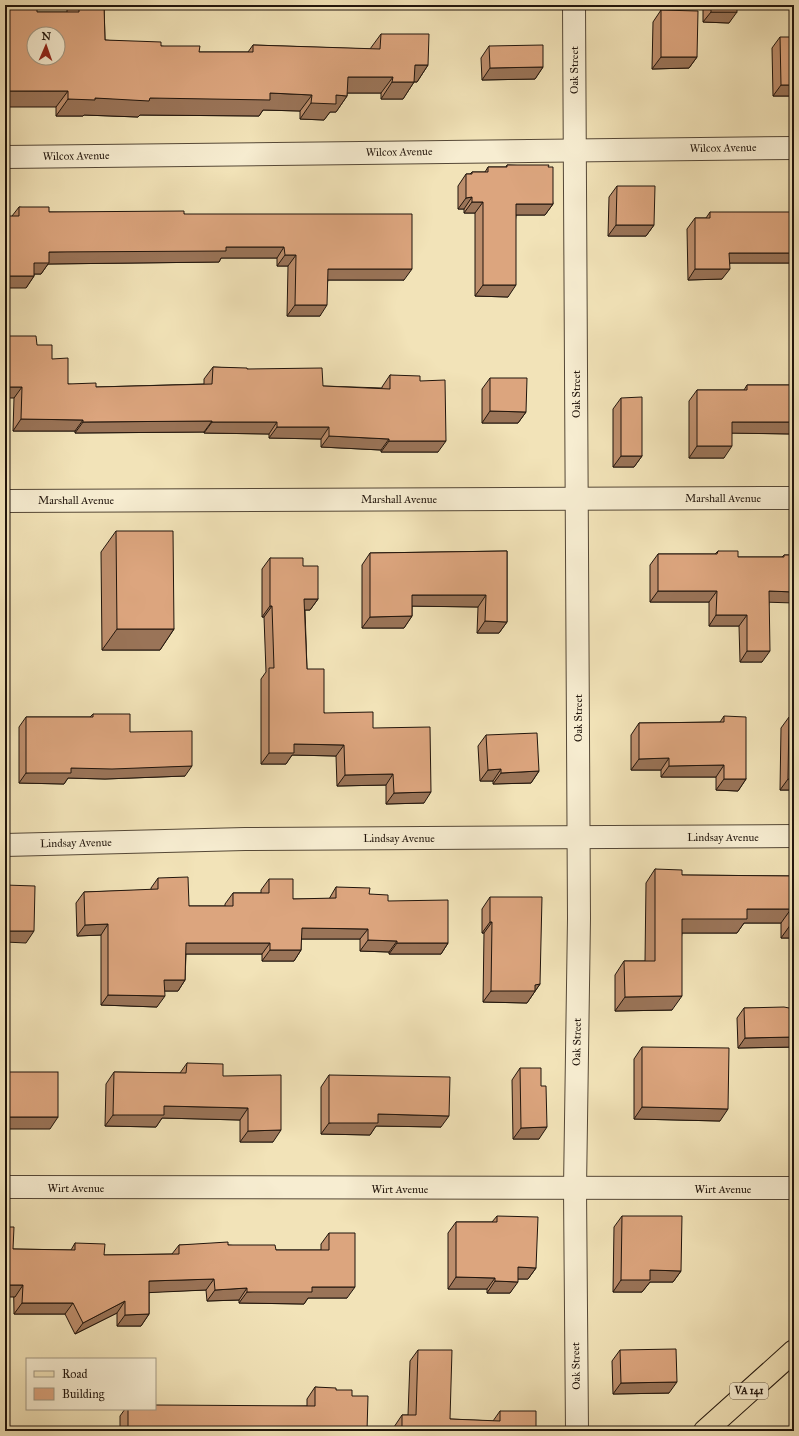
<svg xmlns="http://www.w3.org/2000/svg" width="799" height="1436" font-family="'IM FELL Great Primer',serif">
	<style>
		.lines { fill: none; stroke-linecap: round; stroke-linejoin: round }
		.minor-casing { stroke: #554837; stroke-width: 24 }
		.major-casing { stroke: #21150c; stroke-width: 24 }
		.minor { stroke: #f7edd1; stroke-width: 22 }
		.major { stroke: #f2e3b8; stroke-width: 22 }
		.wall { fill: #bd8e6c; stroke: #21150c }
		.shaded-wall { fill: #9a7458; stroke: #21150c }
		.building { fill: #dca57e; stroke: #21150c; fill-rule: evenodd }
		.labels { text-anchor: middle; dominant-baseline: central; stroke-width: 3; stroke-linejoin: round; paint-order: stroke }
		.shield { fill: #f7edd1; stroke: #615647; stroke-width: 1 }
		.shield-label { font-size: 10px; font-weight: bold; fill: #21150c }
		.street-label { font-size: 11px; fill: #21150c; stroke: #f7edd1 }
	</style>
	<rect width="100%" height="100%" fill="#f2e3b8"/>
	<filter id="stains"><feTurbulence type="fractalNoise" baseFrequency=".005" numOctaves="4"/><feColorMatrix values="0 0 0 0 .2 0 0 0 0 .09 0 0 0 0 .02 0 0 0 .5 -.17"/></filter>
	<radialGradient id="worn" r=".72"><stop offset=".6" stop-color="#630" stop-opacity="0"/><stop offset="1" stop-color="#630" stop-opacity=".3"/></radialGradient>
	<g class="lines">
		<g class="minor-casing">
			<g id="minor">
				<polyline points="574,5 579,918 575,1189 577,1431"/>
				<polyline points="5,157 794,148"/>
				<polyline points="5,501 794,498"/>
				<polyline points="5,845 245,839 794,836"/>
				<polyline points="5,1187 794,1188"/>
			</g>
		</g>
		<g class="major-casing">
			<polyline id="major" points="705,1431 794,1351"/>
		</g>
		<use href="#minor" class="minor"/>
		<use href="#major" class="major"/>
	</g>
	<g class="wall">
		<polygon points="67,5 104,5 105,40 161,46 199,52 248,52 253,45 370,49 381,34 428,65 417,82 414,82 403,99 381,99 381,93 347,93 347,96 336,112 330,112 324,120 300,119 300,111 263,110 259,116 140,115 138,117 84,115 83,116 56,116 56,107 37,12 67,12"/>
		<polygon points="703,5 737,5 729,23 703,22"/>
		<polygon points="661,10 697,57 689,68 652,69 653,22"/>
		<polygon points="780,37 794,96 773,96 772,48"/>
		<polygon points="489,46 543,67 535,79 482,80 481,58"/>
		<polygon points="507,165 548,167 553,204 545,215 516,215 508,297 475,296 475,213 464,213 464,209 458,209 458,186 466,174 470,174 472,172 485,172 488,167 506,167"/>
		<polygon points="617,186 654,225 646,236 608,236 609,197"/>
		<polygon points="19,207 49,212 184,214 404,280 328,280 320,316 287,316 288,266 277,266 277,258 221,258 219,262 48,264 41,274 34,274 34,276 26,288 12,216"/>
		<polygon points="710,212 794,263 730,263 722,279 688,280 687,229 695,218 706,218"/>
		<polygon points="37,345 52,359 68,384 96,387 204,384 204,379 213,367 247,369 323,386 382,388 382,387 390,375 420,381 438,452 381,452 381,450 321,447 321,439 269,438 269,434 204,433 204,432 75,433 75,431 13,431 14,398"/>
		<polygon points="490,378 526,412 518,423 482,423 482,389"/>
		<polygon points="747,385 794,385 794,432 793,434 732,433 724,458 689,458 689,401 697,390 744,390"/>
		<polygon points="621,398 642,456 634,467 613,467 613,409"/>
		<polygon points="116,531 174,629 160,650 102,650 101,552"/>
		<polygon points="507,551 507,622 499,633 477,633 478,607 412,606 412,616 404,628 362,628 362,565 370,553"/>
		<polygon points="718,551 738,557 782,557 784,555 794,555 769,602 762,662 740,662 739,626 709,626 709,602 650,602 650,565 658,554 715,554"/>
		<polygon points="270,558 303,566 318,599 310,610 305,610 307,669 324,713 373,728 424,803 386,804 386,785 337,786 336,756 292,755 286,764 261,764 261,679 266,672 264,617 262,617 262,569"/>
		<polygon points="93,714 130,732 185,776 105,779 68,778 64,784 19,783 19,727 26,717 90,717"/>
		<polygon points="724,716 746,779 738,791 716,790 716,777 661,777 661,770 631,770 631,735 639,723 720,722"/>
		<polygon points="789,717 794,717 794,790 780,790 781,728"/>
		<polygon points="486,735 539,771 531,783 493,784 493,781 480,781 478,746"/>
		<polygon points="655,869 682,875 794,876 794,938 781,938 781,923 744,923 737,933 682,933 672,1010 615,1011 615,975 624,961 645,961 646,883"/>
		<polygon points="158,878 189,906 225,906 225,904 233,893 261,893 261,890 269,879 293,899 329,899 336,887 369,894 388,901 448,943 441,954 389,954 389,952 360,951 360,939 301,939 301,950 294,961 262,961 262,954 186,954 185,980 178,991 164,991 157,1007 101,1005 101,935 77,936 76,903 84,892 151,890 151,888"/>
		<polygon points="490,897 540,984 527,1003 483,1002 484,933 482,933 482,909"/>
		<polygon points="744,1008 794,1009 794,1047 738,1048 737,1018"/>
		<polygon points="642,1047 720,1121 634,1119 634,1059"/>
		<polygon points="187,1063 223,1076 273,1142 240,1142 240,1120 162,1118 156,1127 105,1126 106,1084 114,1072 180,1073"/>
		<polygon points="520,1068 541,1086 539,1139 513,1139 512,1080"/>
		<polygon points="329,1075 441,1127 376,1126 370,1135 321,1134 321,1087"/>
		<polygon points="497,1216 536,1268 528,1279 518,1279 510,1293 487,1293 487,1289 448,1289 448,1233 456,1222 492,1222"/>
		<polygon points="622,1216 681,1271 673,1282 650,1282 642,1292 613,1292 614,1227"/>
		<polygon points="329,1233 347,1298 308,1298 304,1304 239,1303 239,1300 207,1301 206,1290 149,1292 149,1314 141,1326 117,1326 117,1313 75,1334 65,1314 14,1314 13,1249 71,1250 75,1243 104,1255 172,1254 179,1245 228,1245 276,1250 321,1250 321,1244"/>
		<polygon points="418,1350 450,1419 493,1421 500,1411 536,1431 394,1431 394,1427 402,1415 408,1415 410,1361"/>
		<polygon points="620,1350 669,1393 613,1394 612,1361"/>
		<polygon points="315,1387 336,1390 352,1396 367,1431 120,1431 120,1416 125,1409 307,1406 307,1399"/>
	</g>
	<g class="shaded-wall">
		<polygon points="470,5 534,5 469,8"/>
		<polygon points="711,12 737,12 729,23 703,22"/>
		<polygon points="661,57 697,57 689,68 652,69"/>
		<polygon points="415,65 428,65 417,82 403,81"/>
		<polygon points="543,67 535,79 482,80 490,68"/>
		<polygon points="348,77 393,77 381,93 336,93"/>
		<polygon points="392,82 414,82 403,99 381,99"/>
		<polygon points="781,85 794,85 794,96 773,96"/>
		<polygon points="5,91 68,91 56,107 5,107"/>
		<polygon points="270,93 312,95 300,111 263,110 259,116 140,115 138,117 84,115 83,116 56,116 68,99 95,98 150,98"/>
		<polygon points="336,95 347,96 336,112 330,112 324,120 300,119 311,103"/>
		<polygon points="472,197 464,209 458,209 466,198"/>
		<polygon points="472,202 483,202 475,213 464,213"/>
		<polygon points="516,204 553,204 545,215 508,215"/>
		<polygon points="616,225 654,225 646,236 608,236"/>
		<polygon points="226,247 284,247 277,258 221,258 219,262 48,264 41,274 26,274 34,263 49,252"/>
		<polygon points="729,253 794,253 794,263 722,263"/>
		<polygon points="285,255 296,255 288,266 277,266"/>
		<polygon points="328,269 412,269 404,280 320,280"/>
		<polygon points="695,269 730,269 722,279 688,280"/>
		<polygon points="5,276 34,276 26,288 5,288"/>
		<polygon points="483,285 516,285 508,297 475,296"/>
		<polygon points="295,305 327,305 320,316 287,316"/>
		<polygon points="5,387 22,387 14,398 5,398"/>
		<polygon points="490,411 526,412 518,423 482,423"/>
		<polygon points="21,419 83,420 75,431 13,431"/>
		<polygon points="212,421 204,432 75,433 83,422"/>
		<polygon points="212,422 277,422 269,434 204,433"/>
		<polygon points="732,422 794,422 794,432 793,434 724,433"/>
		<polygon points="277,427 329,427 321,439 269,438"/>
		<polygon points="329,436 389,439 381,450 321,447"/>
		<polygon points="389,441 446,441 438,452 381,452"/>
		<polygon points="697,446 732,446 724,458 689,458"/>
		<polygon points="621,456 642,456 634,467 613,467"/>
		<polygon points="658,591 717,591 709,602 650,602"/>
		<polygon points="769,591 794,592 794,603 762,602"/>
		<polygon points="412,595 486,595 478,607 404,606"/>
		<polygon points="304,599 318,599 310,610 297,610"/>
		<polygon points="270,606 272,606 264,617 262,617"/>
		<polygon points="716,615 747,615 739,626 709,626"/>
		<polygon points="412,616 404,628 362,628 370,617"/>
		<polygon points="485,621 507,622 499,633 477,633"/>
		<polygon points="117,629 174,629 160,650 102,650"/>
		<polygon points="747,651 770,651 762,662 740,662"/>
		<polygon points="294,744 344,745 336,756 292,755 286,764 261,764 269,753"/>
		<polygon points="669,758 661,770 631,770 639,759"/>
		<polygon points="724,765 716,777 661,777 669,766"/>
		<polygon points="192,766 185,776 105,779 68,778 64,784 19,783 26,773 71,768"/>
		<polygon points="501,769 493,781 480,781 488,770"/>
		<polygon points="539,771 531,783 493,784 501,773"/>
		<polygon points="393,774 386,785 337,786 345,775"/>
		<polygon points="724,779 746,779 738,791 716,790"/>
		<polygon points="788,779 794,779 794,790 780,790"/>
		<polygon points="431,792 424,803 386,804 394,793"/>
		<polygon points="747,909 791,909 781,923 744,923 737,933 672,933 682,919"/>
		<polygon points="490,922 492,922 484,933 482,933"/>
		<polygon points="108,924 101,935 77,936 85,925"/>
		<polygon points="791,924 794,924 794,938 781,938"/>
		<polygon points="302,928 368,929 360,939 294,939"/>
		<polygon points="5,931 34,931 26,943 5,942"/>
		<polygon points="368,940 397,941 389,952 360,951"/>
		<polygon points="186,943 270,943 262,954 179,954"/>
		<polygon points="397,943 448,943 441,954 389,954"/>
		<polygon points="270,950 301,950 294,961 262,961"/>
		<polygon points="164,980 185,980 178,991 157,991"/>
		<polygon points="540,984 527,1003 483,1002 491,991"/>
		<polygon points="108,995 165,996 157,1007 101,1005"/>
		<polygon points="682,996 672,1010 615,1011 625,997"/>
		<polygon points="794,1037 794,1047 738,1048 745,1038"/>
		<polygon points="164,1106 248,1108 240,1120 162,1118 156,1127 105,1126 113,1115"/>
		<polygon points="642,1107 728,1109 720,1121 634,1119"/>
		<polygon points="378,1114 449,1116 441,1127 376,1126 370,1135 321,1134 329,1123"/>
		<polygon points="5,1117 58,1117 50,1129 5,1129"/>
		<polygon points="547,1127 539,1139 513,1139 521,1128"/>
		<polygon points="281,1130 273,1142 240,1142 248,1131"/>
		<polygon points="518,1267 536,1268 528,1279 510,1279"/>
		<polygon points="650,1270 681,1271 673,1282 650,1282 642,1292 613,1292 621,1280"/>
		<polygon points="456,1277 495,1278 487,1289 448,1289"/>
		<polygon points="214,1279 206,1290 141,1293 149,1281"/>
		<polygon points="495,1281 518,1282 510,1293 487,1293"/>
		<polygon points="5,1285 23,1285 15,1297 5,1297"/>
		<polygon points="312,1287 355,1287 347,1298 308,1298 304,1304 239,1303 247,1292"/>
		<polygon points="247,1288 239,1300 207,1301 215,1290"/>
		<polygon points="125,1301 117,1313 75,1334 83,1323"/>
		<polygon points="22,1303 73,1303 65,1314 14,1314"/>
		<polygon points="149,1314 141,1326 117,1326 125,1315"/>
		<polygon points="677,1382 669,1393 613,1394 621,1383"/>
		<polygon points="351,1430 367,1431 351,1431"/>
	</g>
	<g class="building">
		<path d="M 5,5 L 37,5 L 37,12 L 79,12 L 79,5 L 104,5 L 105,40 L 161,42 L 161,46 L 200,46 L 199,52 L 253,52 L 253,45 L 380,49 L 381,34 L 429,34 L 428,65 L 415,65 L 414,82 L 392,82 L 393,77 L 348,77 L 347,96 L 336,95 L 336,104 L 311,103 L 312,95 L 270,93 L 270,100 L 150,98 L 149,101 L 95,98 L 95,100 L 68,99 L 68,91 L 5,91 ZM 34,34 L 58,34 L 58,58 L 34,58 Z"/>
		<rect x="711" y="5" width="26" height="7"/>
		<polygon points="661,10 698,11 697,57 661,57"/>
		<polygon points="780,37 794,37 794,85 781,85"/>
		<polygon points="543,45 543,67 490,68 489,46"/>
		<polygon points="507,165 549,165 548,167 553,167 553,204 516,204 516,285 483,285 483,202 472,202 472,197 466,198 466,174 472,174 472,172 488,172 488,167 507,167"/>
		<polygon points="617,186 655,186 654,225 616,225"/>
		<polygon points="19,207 49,207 49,212 184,211 184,214 412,214 412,269 328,269 327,305 295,305 296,255 285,255 284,247 226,247 226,251 49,252 49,263 34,263 34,276 5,276 5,216 19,216"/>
		<polygon points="710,212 794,212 794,253 729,253 730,269 695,269 695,218 710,218"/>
		<polygon points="5,336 36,336 37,345 52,345 52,359 68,358 68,384 96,383 96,387 212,384 213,367 247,368 247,369 322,368 323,386 390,389 390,375 420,376 420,381 445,380 446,441 389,441 389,439 329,436 329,427 277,427 277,422 212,422 212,421 83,422 83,420 21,419 22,387 5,387"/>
		<polygon points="490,378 527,378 526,412 490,411"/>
		<polygon points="747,385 794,385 794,422 732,422 732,446 697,446 697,390 747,390"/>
		<polygon points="642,397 642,456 621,456 621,398"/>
		<polygon points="116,531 173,531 174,629 117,629"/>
		<polygon points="507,551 507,622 485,621 486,595 412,595 412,616 370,617 370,553"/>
		<polygon points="718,551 738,551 738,557 784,557 784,555 794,555 794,592 769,591 770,651 747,651 747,615 716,615 717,591 658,591 658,554 717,554"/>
		<polygon points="270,558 303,558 303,566 318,566 318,599 304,599 307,669 324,669 324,713 373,712 373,728 430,727 431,792 394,793 393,774 345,775 344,745 294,744 294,753 269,753 269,668 274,668 272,606 270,606"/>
		<polygon points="93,714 130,714 130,732 192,731 192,766 112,769 71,768 71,773 26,773 26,717 93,717"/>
		<polygon points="724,716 746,717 746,779 724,779 724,765 669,766 669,758 639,759 639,723 724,722"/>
		<polygon points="789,717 794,717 794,779 788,779"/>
		<polygon points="537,733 539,771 501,773 501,769 488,770 486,735"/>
		<polygon points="655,869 682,870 682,875 794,876 794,924 791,924 791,909 747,909 747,919 682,919 682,996 625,997 624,961 655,961"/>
		<polygon points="188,877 189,906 233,906 233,893 269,893 269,879 293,879 293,899 336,898 336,887 370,888 369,894 388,895 388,901 448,900 448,943 397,943 397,941 368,940 368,929 302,928 301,950 270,950 270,943 186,943 185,980 164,980 165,996 108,995 108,924 85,925 84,892 158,889 158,878"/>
		<polygon points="5,885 35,886 34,931 5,931"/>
		<polygon points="490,897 542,897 540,984 535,985 535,991 491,991 492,922 490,922"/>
		<polygon points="784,1007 794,1009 794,1037 745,1038 744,1008"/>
		<polygon points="642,1047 729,1048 728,1109 642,1107"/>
		<polygon points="187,1063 223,1064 223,1076 281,1075 281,1130 248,1131 248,1108 164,1106 164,1115 113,1115 114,1072 186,1073"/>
		<polygon points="520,1068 541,1068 541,1086 546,1086 547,1127 521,1128"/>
		<rect x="5" y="1072" width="53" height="45"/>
		<polygon points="329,1075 450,1077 449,1116 378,1114 378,1123 329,1123"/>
		<polygon points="497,1216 538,1217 536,1268 518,1267 518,1282 495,1281 495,1278 456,1277 456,1222 497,1222"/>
		<polygon points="622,1216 682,1216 681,1271 650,1270 650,1280 621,1280"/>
		<polygon points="5,1227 14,1227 13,1249 75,1250 75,1243 105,1244 104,1255 179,1254 179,1245 228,1242 228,1245 275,1245 276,1250 329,1250 329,1233 355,1233 355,1287 312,1287 312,1292 247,1292 247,1288 215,1290 214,1279 149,1281 149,1314 125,1315 125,1301 83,1323 73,1303 22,1303 23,1285 5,1285"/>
		<polygon points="676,1349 677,1382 621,1383 620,1350"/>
		<polygon points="418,1350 452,1350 450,1419 500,1421 500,1411 536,1411 536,1431 402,1431 402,1415 416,1415"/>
		<polygon points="315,1387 336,1388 336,1390 352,1390 352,1396 368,1396 367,1431 351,1430 351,1431 128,1431 128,1409 155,1409 155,1405 315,1406"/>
	</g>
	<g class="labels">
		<rect class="shield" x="730" y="1383" width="38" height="16" rx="3"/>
		<g class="shield-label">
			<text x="749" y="1391">VA 141</text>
		</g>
		<g class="street-label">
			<text transform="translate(574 70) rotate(-90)">Oak Street</text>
			<text transform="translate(723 148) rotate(-1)">Wilcox Avenue</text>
			<text transform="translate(399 152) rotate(-1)">Wilcox Avenue</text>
			<text transform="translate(76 156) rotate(-1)">Wilcox Avenue</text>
			<text transform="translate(576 394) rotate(-90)">Oak Street</text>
			<text x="723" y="498">Marshall Avenue</text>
			<text x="399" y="499">Marshall Avenue</text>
			<text x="76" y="500">Marshall Avenue</text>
			<text transform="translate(578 718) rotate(-90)">Oak Street</text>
			<text x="723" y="837">Lindsay Avenue</text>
			<text x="399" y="838">Lindsay Avenue</text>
			<text transform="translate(76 843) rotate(-1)">Lindsay Avenue</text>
			<text transform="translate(577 1042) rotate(-89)">Oak Street</text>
			<text x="76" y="1188">Wirt Avenue</text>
			<text x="400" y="1189">Wirt Avenue</text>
			<text x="723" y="1189">Wirt Avenue</text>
			<text transform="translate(576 1366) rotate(-91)">Oak Street</text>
		</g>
	</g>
	<rect width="799" height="1436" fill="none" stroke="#f2e3b8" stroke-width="20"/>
	<rect x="6" y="6" width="787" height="1424" fill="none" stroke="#21150c" stroke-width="2"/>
	<rect x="10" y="10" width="779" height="1416" fill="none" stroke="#21150c"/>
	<rect x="26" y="1358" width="130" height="52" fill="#f7edd1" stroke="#a19782"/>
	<rect x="34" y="1371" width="20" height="6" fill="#f2e3b8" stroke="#a19782"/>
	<text x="62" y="1378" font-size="12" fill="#21150c">Road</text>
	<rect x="34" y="1388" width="20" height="12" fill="#dca57e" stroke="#a19782"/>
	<text x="62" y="1398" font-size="12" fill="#21150c">Building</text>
	<g transform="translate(46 46) rotate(2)"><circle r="19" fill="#f7edd1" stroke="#a19782"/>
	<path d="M0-3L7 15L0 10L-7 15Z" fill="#8f2418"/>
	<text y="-6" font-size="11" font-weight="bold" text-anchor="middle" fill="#21150c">N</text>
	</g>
	<rect width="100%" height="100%" filter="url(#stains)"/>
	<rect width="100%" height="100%" fill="url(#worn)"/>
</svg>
